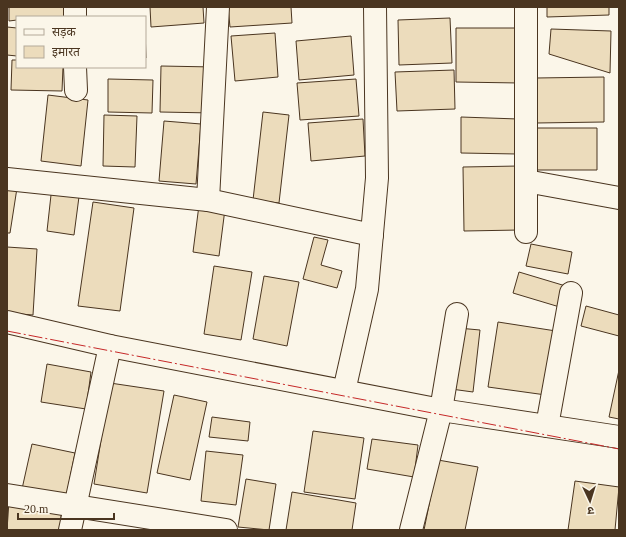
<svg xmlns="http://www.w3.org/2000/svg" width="626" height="537" font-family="'Times New Roman','Noto Sans Devanagari',serif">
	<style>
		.building { fill: #ecdcbc; stroke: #4a3520 }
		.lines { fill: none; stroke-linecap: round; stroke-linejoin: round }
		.minor-casing { stroke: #4a3520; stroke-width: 24 }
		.minor { stroke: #fbf6e9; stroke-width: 22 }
		.power { stroke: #c62828; stroke-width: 1; stroke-dasharray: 14 3 2 3; stroke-linecap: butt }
	</style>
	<rect width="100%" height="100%" fill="#fbf6e9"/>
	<g class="building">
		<polygon points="9,7 70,7 71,17 17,17 17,20 9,21"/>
		<polygon points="150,7 203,7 204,23 151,27"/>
		<polygon points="228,7 291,7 292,23 230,27"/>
		<polygon points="547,7 609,7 609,15 547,17"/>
		<polygon points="450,18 452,63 399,65 398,20"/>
		<polygon points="7,27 17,28 17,56 7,55"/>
		<polygon points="456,28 520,28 519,83 456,82"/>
		<polygon points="145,29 146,58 145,58"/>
		<polygon points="551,29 611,31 610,73 549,54"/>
		<polygon points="275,33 278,77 235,81 231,36"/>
		<polygon points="351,36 354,75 299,80 296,41"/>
		<polygon points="12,60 17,60 17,67 63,67 62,91 11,90"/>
		<polygon points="161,66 214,67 213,113 160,112"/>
		<polygon points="454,70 455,109 397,111 395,72"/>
		<polygon points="604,77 604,122 536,123 536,78"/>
		<polygon points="108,79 153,80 152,113 108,112"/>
		<polygon points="356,79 359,116 300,120 297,83"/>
		<polygon points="48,95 88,100 81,166 41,161"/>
		<polygon points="263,112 289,115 279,203 253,200"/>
		<polygon points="104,115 137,116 135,167 103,166"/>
		<polygon points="461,117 518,119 517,154 461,153"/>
		<polygon points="363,119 365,156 311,161 308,123"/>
		<polygon points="164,121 201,124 196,184 159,181"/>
		<polygon points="534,128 597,128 597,170 535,170"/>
		<polygon points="519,166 520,230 464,231 463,167"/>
		<polygon points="7,186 17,188 10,233 7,233"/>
		<polygon points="52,186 80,189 74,235 47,231"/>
		<polygon points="93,202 134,208 120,311 78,306"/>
		<polygon points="199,205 225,209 219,256 193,252"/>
		<polygon points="314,237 328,240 321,265 342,271 337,288 303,279"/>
		<polygon points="531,244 572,252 568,274 526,266"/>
		<polygon points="7,247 37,249 33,315 7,313"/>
		<polygon points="214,266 252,272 241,340 204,334"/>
		<polygon points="519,272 569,287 563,308 513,293"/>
		<polygon points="264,276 299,282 287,346 253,339"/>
		<polygon points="586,306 619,315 619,336 581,326"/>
		<polygon points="498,322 556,331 546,395 488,387"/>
		<polygon points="458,328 480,330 473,392 451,389"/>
		<polygon points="47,364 91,372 86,409 41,402"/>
		<polygon points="619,370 619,419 609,417"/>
		<polygon points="110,383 164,391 147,493 94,484"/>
		<polygon points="174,395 207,402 190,480 157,473"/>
		<polygon points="212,417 250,422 248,441 209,437"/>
		<polygon points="313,431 364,438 355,499 304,492"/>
		<polygon points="372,439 418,445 414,477 367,469"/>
		<polygon points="32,444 75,453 66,498 22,489"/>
		<polygon points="206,451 243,455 236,505 201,501"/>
		<polygon points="438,460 478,467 465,530 424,530"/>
		<polygon points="246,479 276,484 269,530 238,527"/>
		<polygon points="575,481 619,487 615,530 568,530"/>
		<polygon points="292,492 356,503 352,530 286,530"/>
		<polygon points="9,501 62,504 60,530 7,530"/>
	</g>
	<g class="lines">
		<g class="minor-casing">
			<g id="minor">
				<polyline points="75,7 75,17"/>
				<polyline points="526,7 526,232"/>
				<polyline points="75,67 76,90"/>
				<polyline points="7,179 208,200 372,235"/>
				<polyline points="526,181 619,198"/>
				<polyline points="208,200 218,7"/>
				<polyline points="7,322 110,346 441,410 619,437"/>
				<polyline points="344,391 367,289 377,178 375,7"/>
				<polyline points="547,426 571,293"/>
				<polyline points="7,495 226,530"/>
				<polyline points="70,530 110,346"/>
				<polyline points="411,530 441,410 457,314"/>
			</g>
		</g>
		<use href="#minor" class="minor"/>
		<polyline class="power" points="7,331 619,449"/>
	</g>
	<rect width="626" height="537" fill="none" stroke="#4a3520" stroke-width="16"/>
	<rect x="16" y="16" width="130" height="52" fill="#fbf6e9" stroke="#b4a999"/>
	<rect x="24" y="29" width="20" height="6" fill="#fbf6e9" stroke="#b4a999"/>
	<text x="52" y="36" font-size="12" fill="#4a3520">सड़क</text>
	<rect x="24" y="46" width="20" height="12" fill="#ecdcbc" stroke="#b4a999"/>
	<text x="52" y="56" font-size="12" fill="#4a3520">इमारत</text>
	<g transform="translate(590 501) rotate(176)" stroke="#fbf6e9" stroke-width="3" paint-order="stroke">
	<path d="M0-3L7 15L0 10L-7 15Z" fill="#4a3520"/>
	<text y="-6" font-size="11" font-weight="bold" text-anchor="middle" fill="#4a3520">उ</text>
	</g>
	<path d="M18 513v6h96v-6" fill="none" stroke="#4a3520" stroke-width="2"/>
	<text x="24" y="513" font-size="12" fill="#4a3520" stroke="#fbf6e9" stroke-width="3" paint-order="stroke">20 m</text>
</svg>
